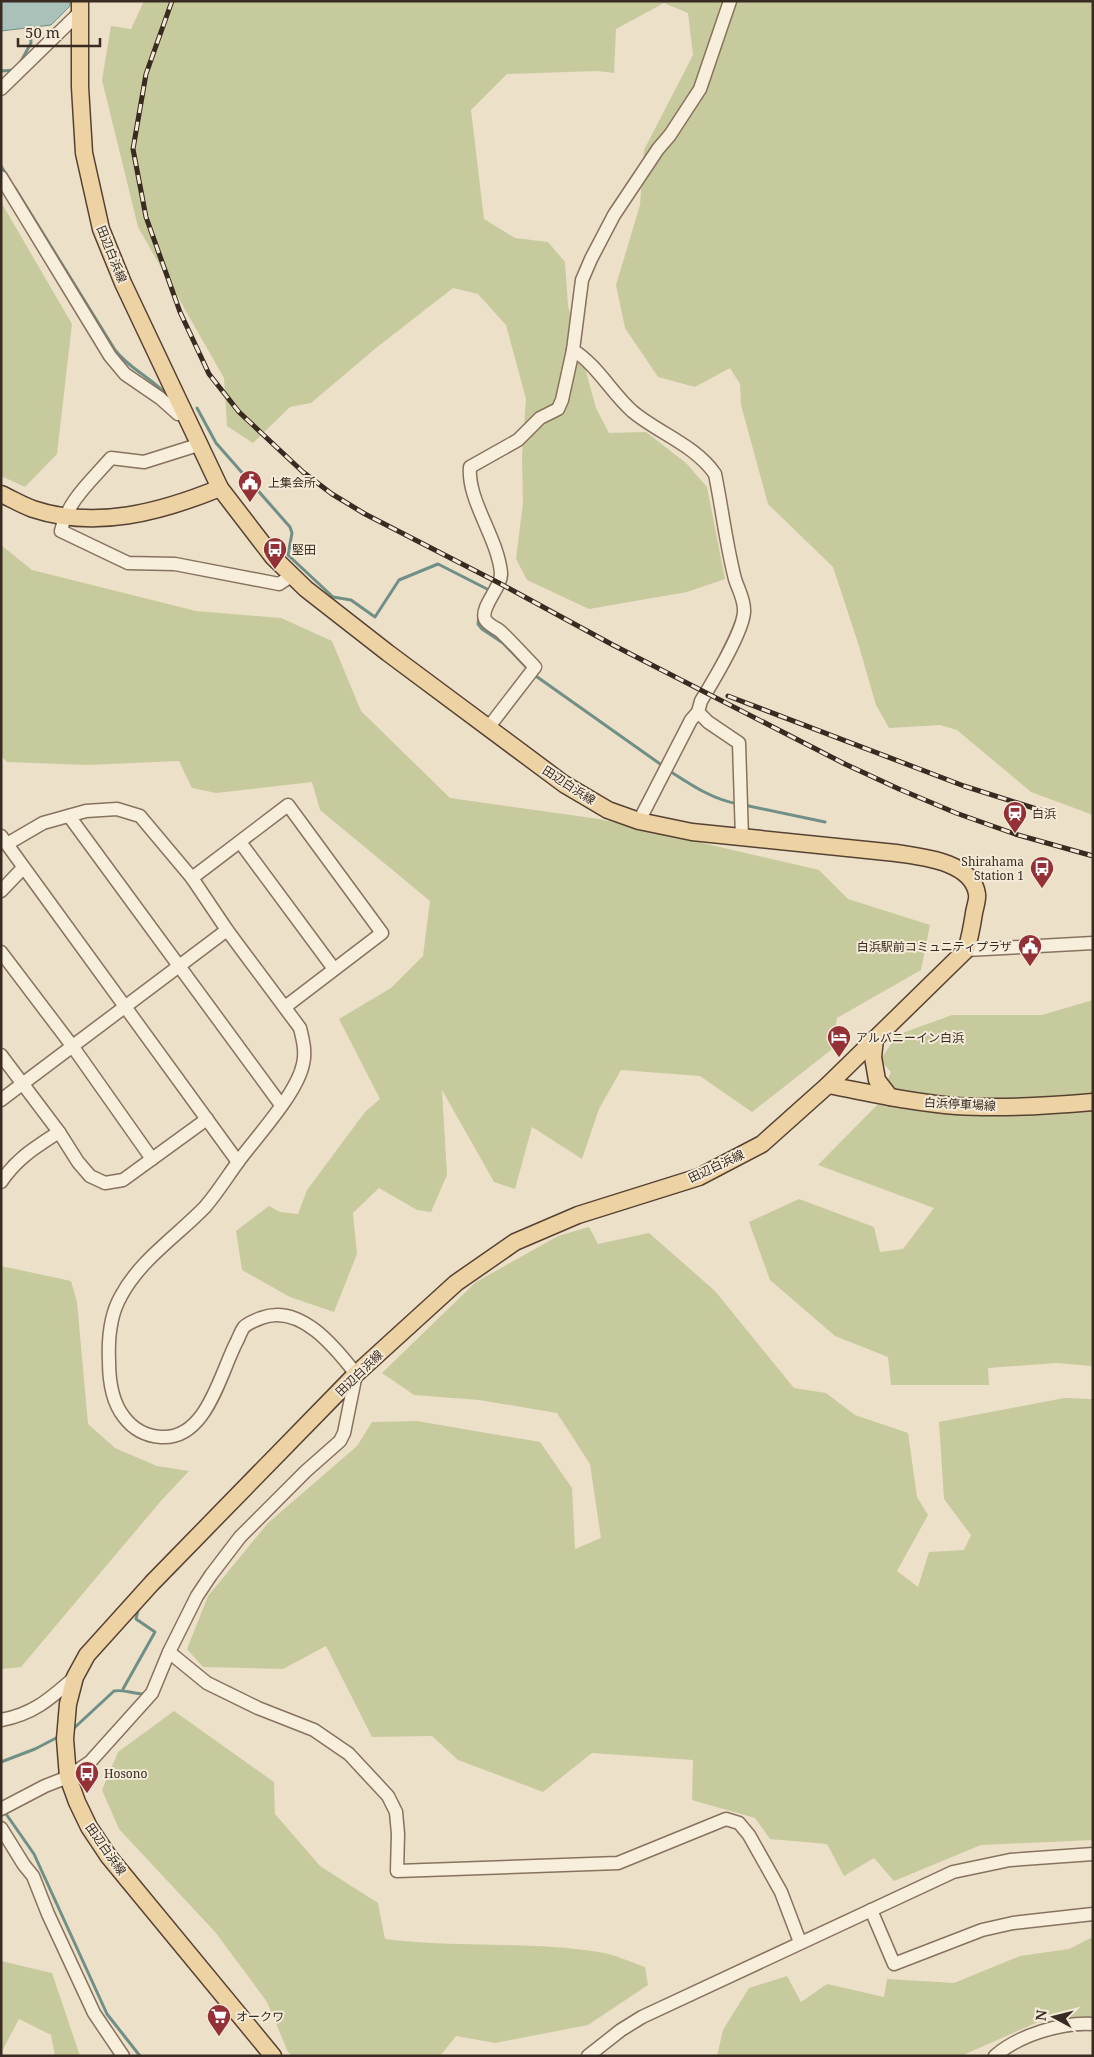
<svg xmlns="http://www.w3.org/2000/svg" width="1094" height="2057" font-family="'Noto Serif','Noto Sans JP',serif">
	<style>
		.green { fill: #c7ca9d }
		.water { fill: #a9c1b9; stroke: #708f86 }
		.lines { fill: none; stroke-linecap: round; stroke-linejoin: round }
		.stream { stroke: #708f86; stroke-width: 3 }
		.minor-casing { stroke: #88725e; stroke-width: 15 }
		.major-casing { stroke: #564132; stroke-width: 19 }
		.minor { stroke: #f7eedc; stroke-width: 12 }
		.major { stroke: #edd2a3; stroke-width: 16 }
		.rail-casing { stroke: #392b21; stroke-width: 5 }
		.rail { stroke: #f4ead8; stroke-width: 3; stroke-dasharray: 9; stroke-linecap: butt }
		.labels { text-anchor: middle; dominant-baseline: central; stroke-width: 4; stroke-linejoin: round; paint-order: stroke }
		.street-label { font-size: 12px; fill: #392b21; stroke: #f4ead8 }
		.poi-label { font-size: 12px; fill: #392b21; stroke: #f4ead8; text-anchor: start }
	</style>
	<rect width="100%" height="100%" fill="#ece0c9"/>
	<g class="green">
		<polygon points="144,1 1093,1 1093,815 1031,792 957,730 940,725 889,728 876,705 858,643 833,567 768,504 741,405 740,384 730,368 695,387 658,377 625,328 616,285 640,205 644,150 693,55 688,13 664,3 616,29 614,73 597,71 507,74 471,110 484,219 515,238 548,242 565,262 568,306 596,408 609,433 646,432 686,463 707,487 725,579 687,592 589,609 527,580 516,559 523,503 522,456 526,399 506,325 478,294 453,288 376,348 311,403 290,407 253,443 227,426 224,378 138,227 102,80 111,26 131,29"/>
		<polygon points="1,202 72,324 57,454 25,487 1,476"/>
		<polygon points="1,545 32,570 196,611 281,618 332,641 361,711 450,798 599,819 819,870 848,899 930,925 921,970 837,1018 831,1050 752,1112 700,1076 621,1070 599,1109 582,1159 532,1127 515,1189 494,1182 442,1090 447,1175 431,1212 417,1210 379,1188 353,1213 357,1254 334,1312 290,1297 242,1270 236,1231 269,1206 280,1212 298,1214 307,1190 365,1112 380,1099 339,1019 391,988 423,956 430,901 320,810 312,782 216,793 192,788 179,761 88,765 7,762 1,756"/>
		<polygon points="1093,1000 1093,1366 1056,1363 988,1368 989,1385 891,1385 888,1357 835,1336 770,1280 749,1222 799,1199 874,1227 880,1252 903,1249 934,1208 818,1165 877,1105 891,1072 880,1060 897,1035 952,1015 1042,1015"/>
		<polygon points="589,1227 598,1244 649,1233 715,1291 794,1388 826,1393 855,1415 908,1433 917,1497 928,1515 897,1571 918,1587 929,1552 964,1550 971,1535 944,1499 939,1422 1064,1398 1093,1399 1093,1840 981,1845 894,1881 874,1858 844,1876 827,1844 770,1839 755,1818 692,1800 693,1760 592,1753 543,1792 458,1760 432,1736 372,1737 326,1646 283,1669 203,1667 187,1649 208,1596 268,1523 357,1446 372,1422 417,1421 540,1442 572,1488 575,1549 601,1538 590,1464 557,1413 479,1400 414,1395 382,1373 476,1282 558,1236"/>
		<polygon points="1,1266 71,1281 77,1302 88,1424 115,1448 157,1466 189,1471 160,1502 21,1667 1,1669"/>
		<path d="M 174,1711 L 274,1782 L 275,1814 L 320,1866 L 378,1903 L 385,1939 C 456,1948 528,1941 598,1952 C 614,1954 630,1962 645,1967 L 648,1985 L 588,2025 L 495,2043 L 456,2036 L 440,2056 L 292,2056 L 288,2052 L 267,2002 L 216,1933 L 119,1829 L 102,1790 L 118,1752 Z"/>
		<polygon points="1093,1937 1093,2020 1047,2018 961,2056 717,2056 723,2030 749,1988 787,1976 801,2002 827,1984 884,1997 887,1979 954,1983 1020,1956 1069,1949"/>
		<polygon points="1,1961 52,1973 80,2056 55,2056 51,2035 19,2019 1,2053"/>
	</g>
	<polygon class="water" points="1,1 70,1 70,6 51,25 1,31"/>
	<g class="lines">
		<g class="stream">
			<polyline points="20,63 31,43 30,27"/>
			<polyline points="1,71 15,70"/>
			<polyline points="1,166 7,176"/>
			<path d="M 15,188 L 115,350 C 131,371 155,379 169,398"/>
			<polyline points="197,408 216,443 290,527 292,533 288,555 333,597 351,600 375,617 399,580 438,564 489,590 489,592"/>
			<polyline points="479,616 478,624 482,629 503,643 529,670"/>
			<polyline points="533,674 663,766"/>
			<path d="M 668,770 C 690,784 711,799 738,804"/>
			<polyline points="744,805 825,822"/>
			<polyline points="123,1689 155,1632 136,1619 138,1610"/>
			<path d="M 72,1730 L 114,1691 C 125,1689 133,1694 144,1694"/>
			<polyline points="1,1762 35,1749 60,1736"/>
			<polyline points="4,1811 34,1854 107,2014 140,2056"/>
		</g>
		<g class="minor-casing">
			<g id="minor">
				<path d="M 730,1 L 700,89 L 670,135 L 658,149 L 614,215 L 591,259 L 582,280 L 573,350 C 597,365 611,392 632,411 C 658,433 695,445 715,474 C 722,508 726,544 735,579 C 738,589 745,600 744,612 C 743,631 712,683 701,701 L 698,712 L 708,722 L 739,743 L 742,838"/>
				<polyline points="1,89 80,12"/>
				<polyline points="1,177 110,356 125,374 160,398 178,414 186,413"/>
				<path d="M 201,444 L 144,462 L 111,458 C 92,480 67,501 61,531 L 128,563 L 175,564 L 279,584 L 291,576"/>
				<path d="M 488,728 L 535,667 C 523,655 512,642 500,631 C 496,628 487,624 485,619 C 480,607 502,587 501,573 C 498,538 467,500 470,467 L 518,440 L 540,418 L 558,409 L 562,400 L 573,350"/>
				<polyline points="69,816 281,1105"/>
				<polyline points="639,821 691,720 698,712"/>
				<polyline points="1,836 238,1162"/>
				<polyline points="240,842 334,969"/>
				<polyline points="192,878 288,805 382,933 285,1007"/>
				<polyline points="1,891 23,868"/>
				<polyline points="966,950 1093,943"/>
				<polyline points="1,952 73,1047 152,1159"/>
				<polyline points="1,1055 59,1132 78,1162 90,1176 105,1183 123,1180 207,1119"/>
				<polyline points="1,1100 227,930"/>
				<path d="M 1,1182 C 17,1158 36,1147 59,1132"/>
				<polyline points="169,1652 207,1683 258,1708 314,1730 349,1754 388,1796 396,1812 398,1834 397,1871 618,1863 726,1819 739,1823 749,1835 781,1892 800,1942"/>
				<path d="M 1,1720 C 34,1714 51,1698 75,1677"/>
				<path d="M 1,1809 L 45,1786 L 68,1777 L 90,1762 L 152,1693 L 169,1652 L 197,1596 L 211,1575 L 240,1537 L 306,1471 L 340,1441 L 344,1433 L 356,1374 C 335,1347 300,1303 261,1318 C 256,1320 248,1323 244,1327 C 241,1331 239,1337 237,1341 C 220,1373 207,1440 161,1437 C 146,1436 133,1429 124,1417 C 112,1402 109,1380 109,1361 C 108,1339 110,1315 121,1296 C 140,1260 177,1236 205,1207 C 217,1193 227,1177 238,1162 C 256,1137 297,1094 303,1064 C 306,1052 303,1040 300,1028 L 227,930 L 192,878 L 140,816 L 117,809 L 86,811 L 43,823 L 7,844"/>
				<polyline points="1,1828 24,1865 33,1876 48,1914 94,2013 123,2056"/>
				<polyline points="871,1910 894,1964 982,1930 1013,1923 1093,1914"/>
				<polyline points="588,2056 621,2030 642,2017 953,1872 1010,1860 1093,1854"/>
				<path d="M 995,2056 C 1019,2035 1062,2022 1093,2024"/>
			</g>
		</g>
		<g class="major-casing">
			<g id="major">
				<path d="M 80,1 L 80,87 L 84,153 L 101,229 L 123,283 L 220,488 L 273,557 L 306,589 L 388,653 L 564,784 L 608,810 L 639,821 L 692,832 L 896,853 C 921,857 972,861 977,894 C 978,899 975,907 974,913 C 972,926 970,938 966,950 L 828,1085 L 762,1144 L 699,1177 L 578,1215 L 515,1242 L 456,1283 L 356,1374 L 152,1583 L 87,1655 L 75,1677 L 68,1704 L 65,1739 L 68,1777 L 77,1802 L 89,1827 L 109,1857 L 273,2056"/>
				<path d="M 1,494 C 12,499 22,505 33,509 C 96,530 161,512 220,488"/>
				<polyline points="875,1039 873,1057 877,1080 890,1097"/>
				<path d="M 828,1085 C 871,1093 913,1103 956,1106 C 1001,1109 1048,1106 1093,1102"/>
			</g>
		</g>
		<use href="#minor" class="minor"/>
		<use href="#major" class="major"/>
		<g class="rail-casing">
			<g id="rail">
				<polyline points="172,1 146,74 133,149 146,217 180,312 209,374 239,412 303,472 332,494 365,514 499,583 613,645 845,764 899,789 956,813 1015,834 1093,856"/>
				<polyline points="728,696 964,786 1046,812"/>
			</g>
		</g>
		<use href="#rail" class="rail"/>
	</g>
	<defs>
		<g id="civic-pin" transform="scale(1.25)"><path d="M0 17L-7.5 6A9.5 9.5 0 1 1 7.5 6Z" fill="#933137" stroke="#f4ead8"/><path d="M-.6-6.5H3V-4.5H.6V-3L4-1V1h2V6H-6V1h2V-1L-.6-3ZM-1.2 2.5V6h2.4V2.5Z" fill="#fff"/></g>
		<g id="bus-pin" transform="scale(1.25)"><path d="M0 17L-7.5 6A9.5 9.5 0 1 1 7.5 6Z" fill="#933137" stroke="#f4ead8"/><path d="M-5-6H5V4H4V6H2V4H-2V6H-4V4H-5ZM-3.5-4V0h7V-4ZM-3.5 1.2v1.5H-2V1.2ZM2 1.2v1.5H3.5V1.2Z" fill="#fff"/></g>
		<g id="station-pin" transform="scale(1.25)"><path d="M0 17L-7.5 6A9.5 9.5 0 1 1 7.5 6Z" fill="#933137" stroke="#f4ead8"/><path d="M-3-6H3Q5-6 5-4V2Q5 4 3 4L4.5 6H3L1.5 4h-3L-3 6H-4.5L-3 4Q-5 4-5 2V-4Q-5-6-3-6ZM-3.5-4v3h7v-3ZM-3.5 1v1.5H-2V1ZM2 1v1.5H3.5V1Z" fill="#fff"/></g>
		<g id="hotel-pin" transform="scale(1.25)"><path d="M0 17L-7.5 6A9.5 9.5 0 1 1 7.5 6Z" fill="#933137" stroke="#f4ead8"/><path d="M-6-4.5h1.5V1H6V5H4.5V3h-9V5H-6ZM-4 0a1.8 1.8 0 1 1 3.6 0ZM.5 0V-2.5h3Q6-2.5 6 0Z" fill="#fff"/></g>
		<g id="supermarket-pin" transform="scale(1.25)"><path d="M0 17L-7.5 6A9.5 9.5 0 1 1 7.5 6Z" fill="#933137" stroke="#f4ead8"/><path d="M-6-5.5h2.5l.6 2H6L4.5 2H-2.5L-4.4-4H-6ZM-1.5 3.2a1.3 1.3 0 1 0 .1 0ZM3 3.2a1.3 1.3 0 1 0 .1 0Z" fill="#fff"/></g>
	</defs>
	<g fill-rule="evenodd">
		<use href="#civic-pin" x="250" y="482"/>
		<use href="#bus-pin" x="275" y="549"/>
		<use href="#station-pin" x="1015" y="813"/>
		<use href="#bus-pin" x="1042" y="868"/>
		<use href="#civic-pin" x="1030" y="946"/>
		<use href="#hotel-pin" x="839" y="1037"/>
		<use href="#bus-pin" x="87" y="1773"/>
		<use href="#supermarket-pin" x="219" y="2016"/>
	</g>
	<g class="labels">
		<g class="street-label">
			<text transform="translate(112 254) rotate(68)">田辺白浜線</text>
			<text transform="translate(569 785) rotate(33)">田辺白浜線</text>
			<text transform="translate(960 1104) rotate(3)">白浜停車場線</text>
			<text transform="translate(716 1166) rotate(-25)">田辺白浜線</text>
			<text transform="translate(359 1373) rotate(-44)">田辺白浜線</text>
			<text transform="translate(106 1849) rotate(55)">田辺白浜線</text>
		</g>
		<g class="poi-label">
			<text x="268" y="482">上集会所</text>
			<text x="292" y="549">堅田</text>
			<text x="1032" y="813">白浜</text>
			<text x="1024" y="861" text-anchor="end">Shirahama<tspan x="1024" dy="14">Station 1</tspan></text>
			<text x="1012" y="946" text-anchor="end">白浜駅前コミュニティプラザ</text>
			<text x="856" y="1037">アルバニーイン白浜</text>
			<text x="104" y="1773">Hosono</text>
			<text x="236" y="2016">オークワ</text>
		</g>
	</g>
	<rect width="1094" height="2057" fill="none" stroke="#392b21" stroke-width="5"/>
	<g transform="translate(1054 2017) rotate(277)" stroke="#f4ead8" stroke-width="4" paint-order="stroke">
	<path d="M0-4L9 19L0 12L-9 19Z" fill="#392b21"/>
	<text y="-8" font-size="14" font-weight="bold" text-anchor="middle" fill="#392b21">N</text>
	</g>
	<path d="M18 38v8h82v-8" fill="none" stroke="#392b21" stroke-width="2.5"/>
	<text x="25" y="38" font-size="15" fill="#392b21" stroke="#f4ead8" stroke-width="4" paint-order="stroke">50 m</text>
</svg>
